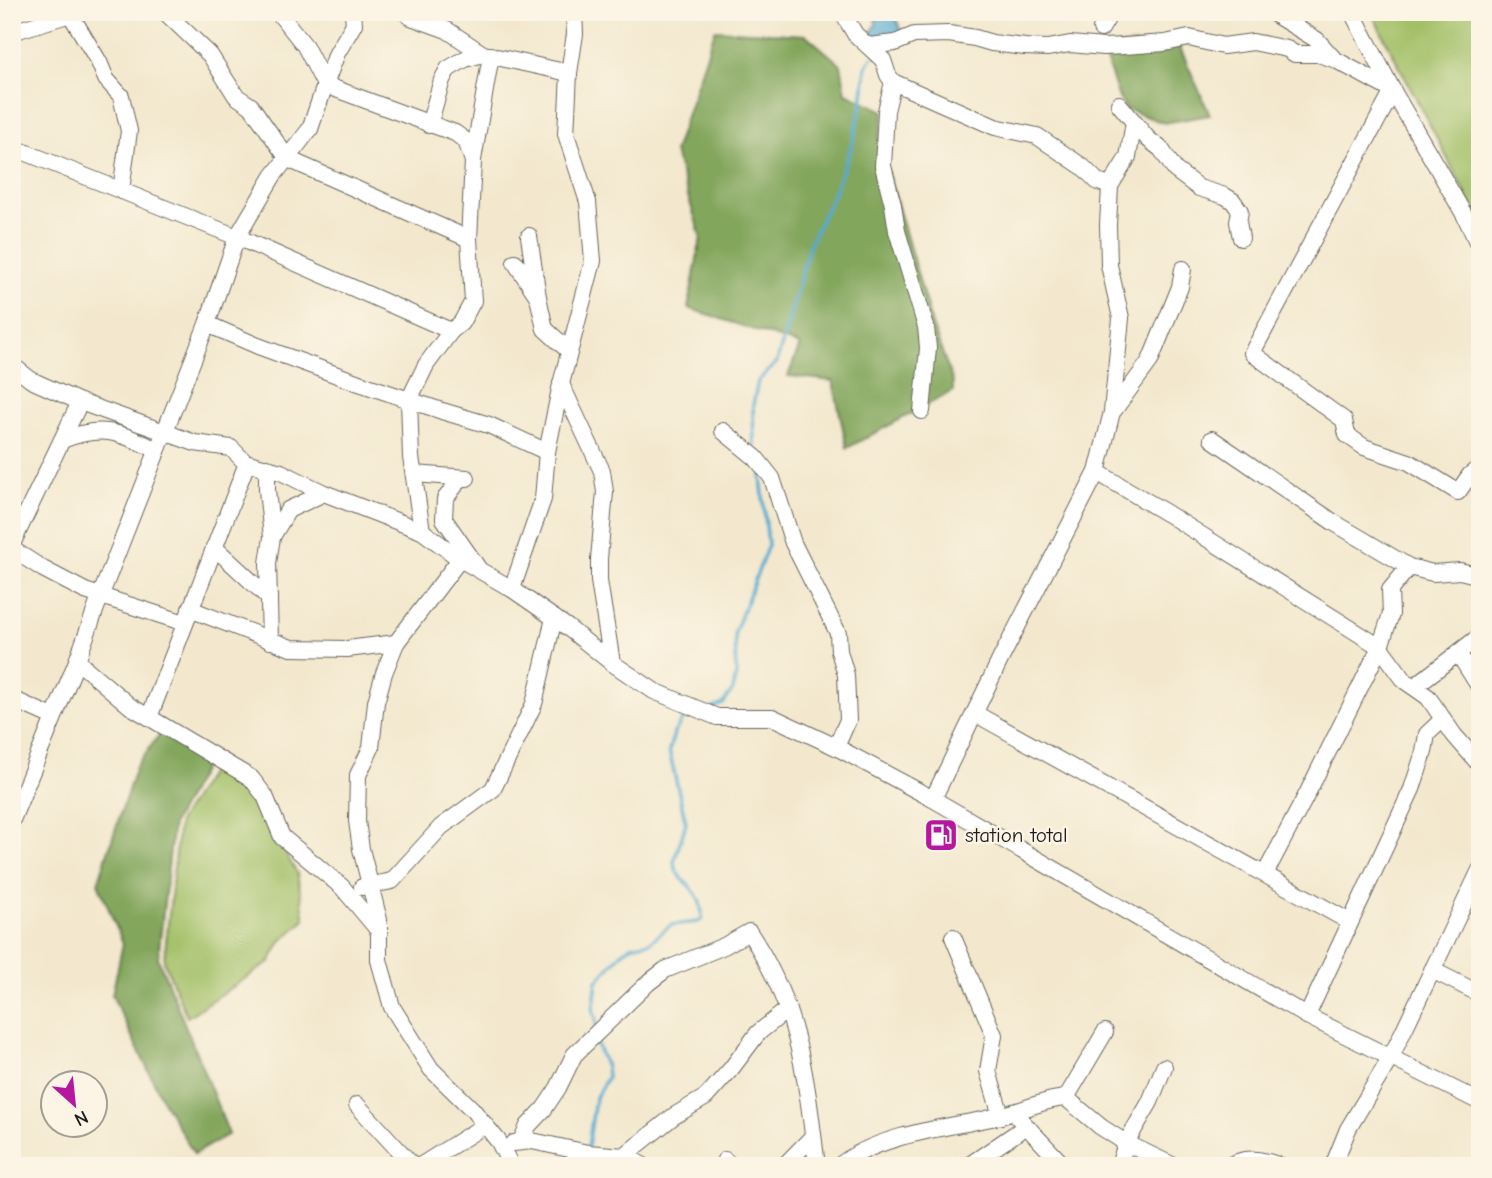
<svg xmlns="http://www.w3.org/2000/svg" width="1492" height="1178" font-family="'Comic Neue',sans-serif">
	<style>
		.green { fill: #a3c068; stroke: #606e42; stroke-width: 2 }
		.forest { fill: #82a65c; stroke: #4f613c; stroke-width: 2 }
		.water { fill: #53aad0; stroke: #386376; stroke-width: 2 }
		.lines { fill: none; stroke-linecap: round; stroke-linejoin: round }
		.stream { stroke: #53aad0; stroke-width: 3.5 }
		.minor-casing { stroke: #67635a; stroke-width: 18 }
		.minor { stroke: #fff; stroke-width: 16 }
		.labels { text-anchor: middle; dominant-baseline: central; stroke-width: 5; stroke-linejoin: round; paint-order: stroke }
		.poi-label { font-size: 21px; fill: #1c1c1c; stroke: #fcf5e5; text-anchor: start }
	</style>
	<rect width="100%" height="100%" fill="#fcf5e5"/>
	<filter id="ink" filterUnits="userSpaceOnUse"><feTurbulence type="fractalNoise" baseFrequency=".0143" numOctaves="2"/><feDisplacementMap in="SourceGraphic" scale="14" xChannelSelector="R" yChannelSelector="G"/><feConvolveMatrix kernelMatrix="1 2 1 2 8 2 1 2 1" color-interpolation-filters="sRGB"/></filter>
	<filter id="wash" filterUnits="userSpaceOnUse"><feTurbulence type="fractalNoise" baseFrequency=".00686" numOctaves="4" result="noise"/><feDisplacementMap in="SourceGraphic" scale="28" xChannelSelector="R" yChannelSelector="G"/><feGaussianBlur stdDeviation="1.57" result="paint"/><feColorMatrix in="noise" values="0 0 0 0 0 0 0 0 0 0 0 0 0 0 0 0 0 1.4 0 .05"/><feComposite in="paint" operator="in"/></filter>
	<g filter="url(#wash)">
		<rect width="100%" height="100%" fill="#f3e8ce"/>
		<g class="green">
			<polygon points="1371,12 1480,12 1480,221"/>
			<polygon points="216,763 254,800 297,873 305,920 281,941 270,962 187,1017 164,961 179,821"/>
		</g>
		<g class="forest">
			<polygon points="715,30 806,35 841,65 846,93 884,111 879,141 932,325 953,382 953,391 847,448 833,381 788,376 800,345 688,308 701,237 674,152"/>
			<polygon points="1177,41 1210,115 1164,123 1126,109 1119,98 1103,51 1106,56 1104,47"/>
			<polygon points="163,730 210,756 173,823 158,958 229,1134 194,1154 163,1101 112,995 123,943 98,883 136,766"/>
		</g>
		<polygon class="water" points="871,12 893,12 902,32 876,42 870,34 876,25 875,17"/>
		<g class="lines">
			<g class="stream">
				<polyline points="754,448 753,405 758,381 777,362 810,243 833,195 850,151 862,105 866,68 872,57"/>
				<polyline points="711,709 723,704 733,690 736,675 735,632 768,545 761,476"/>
				<path d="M 596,1027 L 596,1017 L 593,1012 L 597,981 L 622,953 L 631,946 L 650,942 L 671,925 L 698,922 L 702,919 C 703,884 675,883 674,862 L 686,823 L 669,751 L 674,733 L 682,720 L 694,714"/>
				<polyline points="588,1147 595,1099 607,1077 606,1067 596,1042"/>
			</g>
		</g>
	</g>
	<g filter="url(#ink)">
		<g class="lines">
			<g class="minor-casing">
				<g id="minor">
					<polyline points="69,12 99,62 106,79 121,96 129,131 121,191"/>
					<polyline points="165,12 210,55 236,96 251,106 288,159 469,239"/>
					<polyline points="278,12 305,46 325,85"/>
					<polyline points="405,12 411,17 447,30 483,54"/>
					<polyline points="842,12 855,34 883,60 888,75 893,82 995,127 1037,136 1083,167 1098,182 1110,186"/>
					<polyline points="1271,12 1317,40 1334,59"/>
					<polyline points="1352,12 1393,91 1465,216 1480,248"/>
					<polyline points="1101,29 1111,12"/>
					<polyline points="12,32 77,12"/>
					<polyline points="868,46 895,43 914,35 949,34 975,38 992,43 1025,47 1048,48 1070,44 1104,47 1125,46 1165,43 1189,38 1223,46 1253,42 1287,49 1295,54 1318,54 1334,59 1393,91 1252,353 1344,420 1347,435 1364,447 1409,462 1458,492 1470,475 1480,467"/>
					<polyline points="893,82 886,111 883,166 893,205 897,231 926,327 928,348 922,411"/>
					<polyline points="325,85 337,53 354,24 353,12"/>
					<polyline points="1119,104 1148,139 1161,149 1175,170 1199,188 1225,196 1233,201 1240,211 1238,222 1241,238"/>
					<polyline points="429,125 442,80 448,69 465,59 483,54 569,73"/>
					<polyline points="12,147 237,237 451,331 426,365 409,400 411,457 422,531"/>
					<polyline points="473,160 491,55"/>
					<polyline points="515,262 538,297 529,236"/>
					<polyline points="538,297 545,329 569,351"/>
					<polyline points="207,324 258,346 359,383 442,411 489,425 547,452"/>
					<polyline points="12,365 31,380 80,402 195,443 231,448 245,462 281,472 324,493 422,531 460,559 512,589 567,627 612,663 654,691 717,717 772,717 836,747 933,799 1307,1016 1480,1102"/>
					<polyline points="561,384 602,471 605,492 599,559 599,581 612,663"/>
					<polyline points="1114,410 1150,361 1180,287 1183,269"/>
					<polyline points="723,431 756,458 772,478 793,543 838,633 839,651 846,675 848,720 836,747"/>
					<polyline points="1212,439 1333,522 1409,567 1433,573 1460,571 1480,576"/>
					<path d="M 62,440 C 103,424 118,432 157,450"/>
					<polyline points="267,467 267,490 272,537 268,563 270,641"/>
					<polyline points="1097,472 1168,514 1380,647 1405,681 1428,697 1454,735 1480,765"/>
					<polyline points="414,474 467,478"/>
					<polyline points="461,478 445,499 444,519 478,568"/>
					<polyline points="272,537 288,510 324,493"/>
					<polyline points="12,544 80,402"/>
					<polyline points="214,547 269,598"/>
					<polyline points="12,549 43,569 85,591 185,623"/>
					<polyline points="460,559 396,643 384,673 376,702 371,748 358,775 357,821 361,849 379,920 379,960 392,1007 431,1069 472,1109 499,1142 511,1166"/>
					<polyline points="512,589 543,499 547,452 561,384 593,261 588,202 566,134 569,73 575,34 574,12"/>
					<polyline points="190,609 291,648 347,649 396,643"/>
					<polyline points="1458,653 1480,688"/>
					<polyline points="77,661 130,706 251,778 265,796 282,837 342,887 379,931"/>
					<polyline points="1415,686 1480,636"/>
					<polyline points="12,699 53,717"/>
					<polyline points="976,714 1350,922"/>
					<polyline points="150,715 247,463"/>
					<polyline points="933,799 1001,658 1097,472 1112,412 1121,318 1109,265 1108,225 1110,186 1128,157 1134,122"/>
					<polyline points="12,820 77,661 100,597 207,324 237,237 273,176 310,129 325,85 455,133 466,141 473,161 469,239 473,301 461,323 451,331"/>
					<polyline points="1265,874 1306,796 1380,647 1391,614 1390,590 1409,567"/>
					<polyline points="362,887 392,881 441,827 493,789 534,704 554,618"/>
					<polyline points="953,937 994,1035 988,1071 1001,1116"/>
					<polyline points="1432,970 1480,994"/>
					<polyline points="1307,1016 1412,789 1424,752 1427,734 1443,719"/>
					<polyline points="1066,1098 1101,1127 1126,1143 1174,1166"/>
					<polyline points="357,1105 413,1166"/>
					<polyline points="1013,1112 1064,1166"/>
					<path d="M 521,1141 L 528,1126 L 544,1109 L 558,1088 L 574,1055 L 648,983 L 665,970 L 724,946 L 749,932 C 800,1009 806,1078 817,1166"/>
					<polyline points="514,1143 532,1141 588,1153 624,1156 644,1166"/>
					<polyline points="624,1156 674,1116 706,1097 731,1069 758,1033 788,1009"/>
					<polyline points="725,1160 731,1166"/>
					<polyline points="420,1166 485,1125"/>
					<polyline points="784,1166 813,1136"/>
					<path d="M 839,1166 C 881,1132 953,1128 1004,1115 C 1025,1110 1045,1099 1066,1098 L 1105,1032"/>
					<polyline points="968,1166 1025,1127"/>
					<polyline points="1119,1166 1126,1143 1150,1102 1164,1067"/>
					<path d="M 1229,1166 C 1246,1156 1262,1159 1280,1166"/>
					<polyline points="1333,1166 1348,1129 1391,1057 1480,870"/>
				</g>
			</g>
			<use href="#minor" class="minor"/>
		</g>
	</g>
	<defs>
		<g id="fuel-square" transform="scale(1.75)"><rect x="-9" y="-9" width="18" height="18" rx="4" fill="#b5179e" stroke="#fcf5e5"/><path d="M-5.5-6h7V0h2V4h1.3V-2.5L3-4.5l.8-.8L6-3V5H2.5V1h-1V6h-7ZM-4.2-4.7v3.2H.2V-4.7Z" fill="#fff"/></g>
	</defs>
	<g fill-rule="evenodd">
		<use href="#fuel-square" x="941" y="835"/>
	</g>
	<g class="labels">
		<g class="poi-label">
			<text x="965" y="835">station total</text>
		</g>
	</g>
	<rect width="1492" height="1178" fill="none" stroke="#fcf5e5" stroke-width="42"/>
	<g transform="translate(74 1104) rotate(153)"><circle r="33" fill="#fcf5e5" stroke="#a29e95" stroke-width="2"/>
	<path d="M0-5L12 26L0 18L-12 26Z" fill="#b5179e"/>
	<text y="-10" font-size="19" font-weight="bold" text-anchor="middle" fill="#1c1c1c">N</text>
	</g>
</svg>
